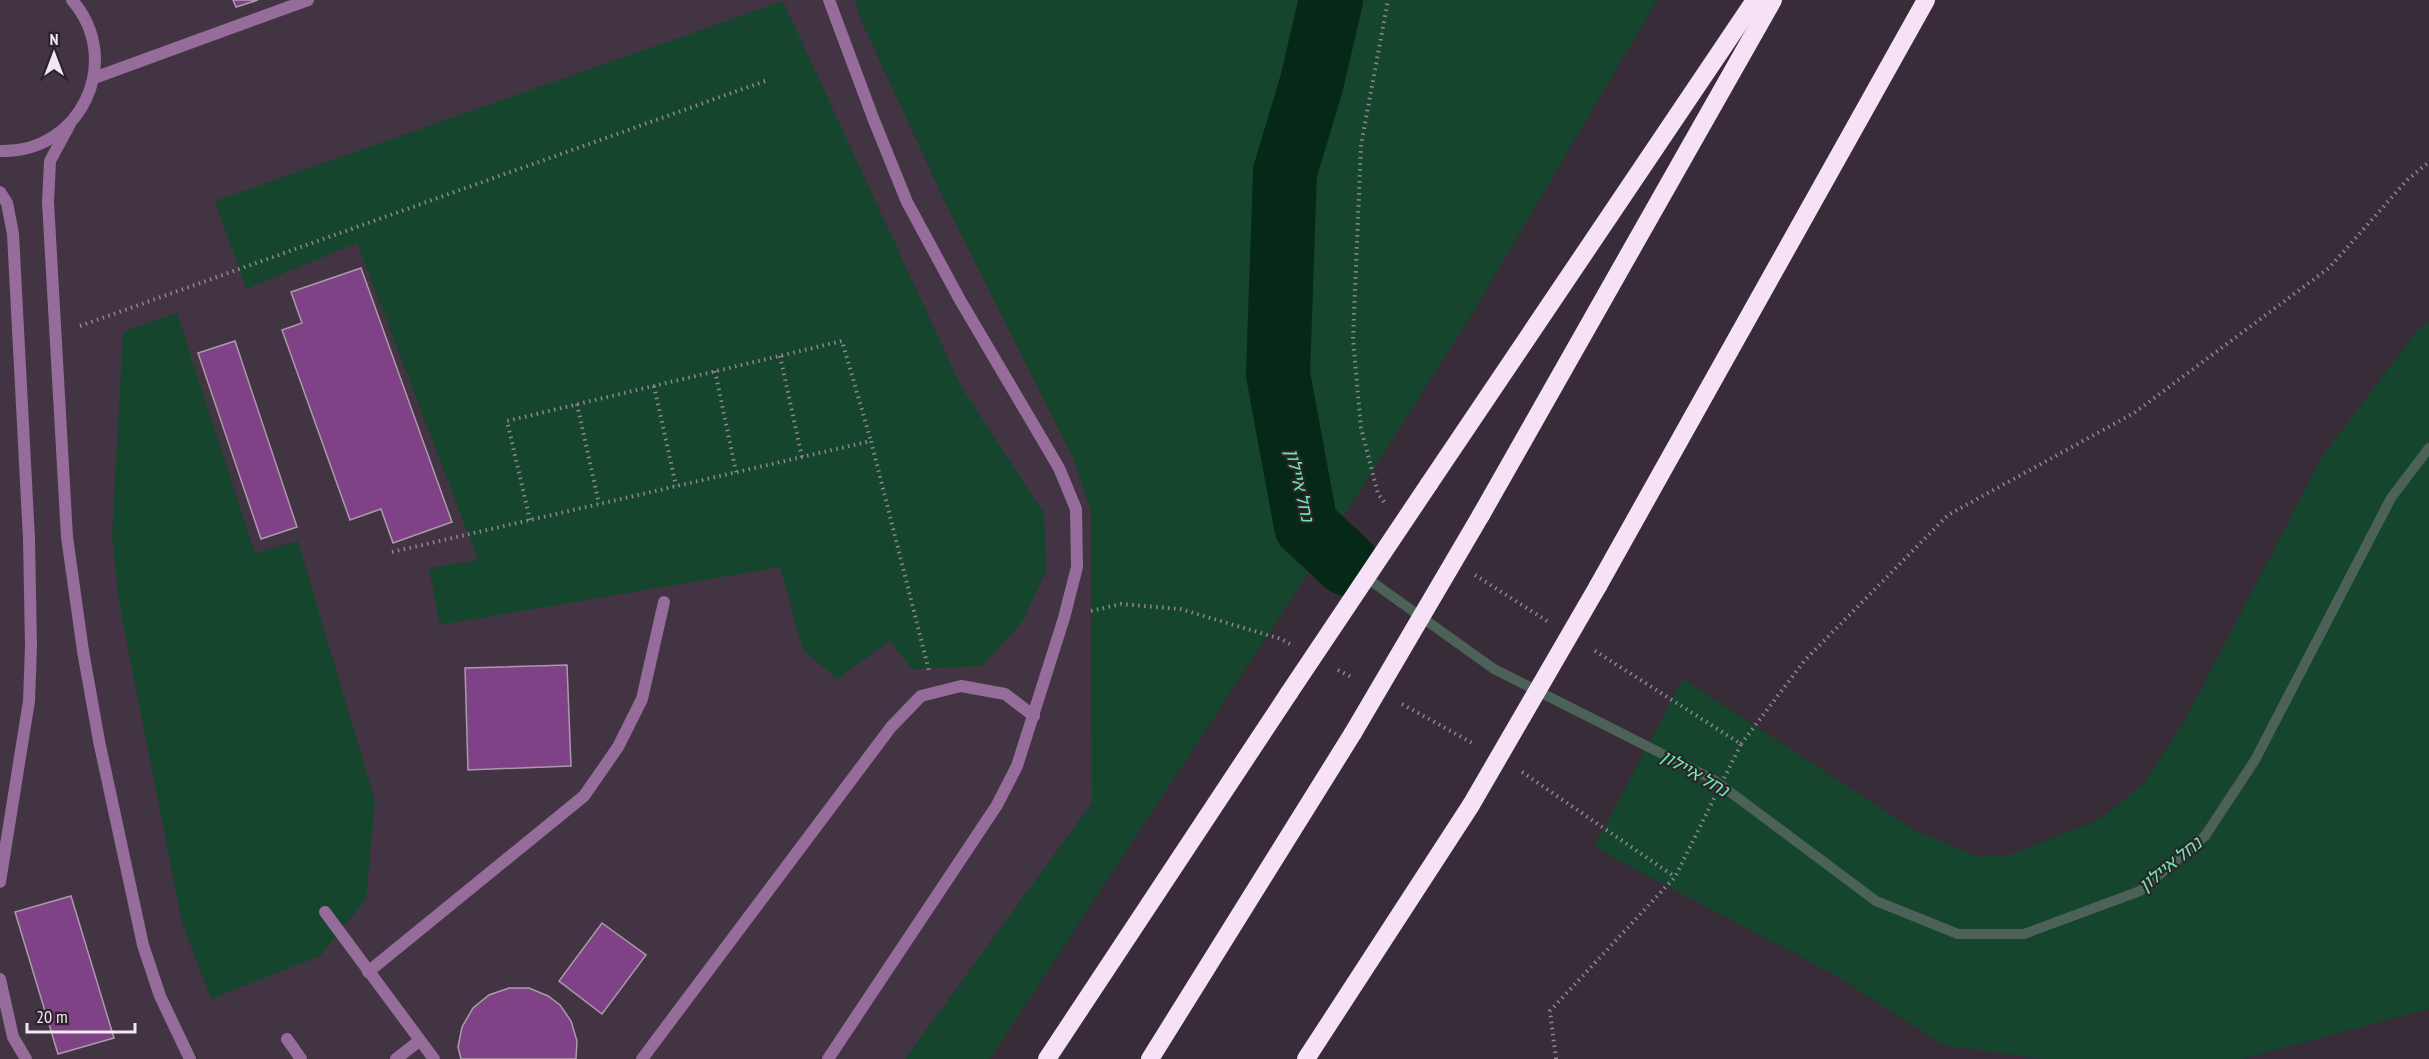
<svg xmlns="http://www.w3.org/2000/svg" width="2429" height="1059" font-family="'PT Sans Narrow','Noto Sans Hebrew',sans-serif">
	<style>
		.built { fill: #433444 }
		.green { fill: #15452d }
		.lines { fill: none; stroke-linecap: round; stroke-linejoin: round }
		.stream { stroke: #4c6258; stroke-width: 10 }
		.river { stroke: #062817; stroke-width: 64 }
		.building { fill: #804286; stroke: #a99caa; stroke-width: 1.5 }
		.path { stroke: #8f8690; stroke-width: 4; stroke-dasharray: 1.5 4.5; stroke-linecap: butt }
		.lane { stroke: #966c9a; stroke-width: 12 }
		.street { stroke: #966c9a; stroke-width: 12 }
		.highway { stroke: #f6e1f7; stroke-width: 18 }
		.highway-bridge { stroke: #f6e1f7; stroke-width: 18 }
		.labels { text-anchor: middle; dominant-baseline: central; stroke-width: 4.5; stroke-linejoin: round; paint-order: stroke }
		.water-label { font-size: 18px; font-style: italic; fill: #68eea7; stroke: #2d232e }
	</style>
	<rect width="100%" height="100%" fill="#372c38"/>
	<polygon class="built" points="0,0 855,0 861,20 949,210 1073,458 1091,512 1092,803 905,1059 0,1059"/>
	<g class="green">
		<polygon points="855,0 1657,0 1475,309 1283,612 990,1059 905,1059 1092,803 1091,512 1073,458 949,210 861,20"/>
		<polygon points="783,1 961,386 1044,513 1046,572 1022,622 982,666 912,669 890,641 837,679 803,650 780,567 440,625 429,568 478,560 357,243 246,289 215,201"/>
		<polygon points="177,313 255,553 298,541 375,801 366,899 320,956 211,999 182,923 119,602 112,535 123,332"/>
		<polygon points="2429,322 2429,1009 2242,1059 2043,1059 1943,1045 1835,975 1594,847 1683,679 1916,831 1974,855 2009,855 2098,820 2144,783 2185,720 2323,455 2416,332"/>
	</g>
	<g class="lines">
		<polyline class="stream" points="1347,564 1494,669 1714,780 1876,901 1958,934 2024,934 2140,891 2205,836 2255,760 2391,498 2429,448"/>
		<polyline class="river" points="1331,0 1312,82 1285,172 1278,374 1306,526 1347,564"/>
	</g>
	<g class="building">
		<polygon points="233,0 258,0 236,7"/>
		<polygon points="361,268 452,522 393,543 381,509 350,520 282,330 302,323 291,292"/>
		<polygon points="235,341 297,527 261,539 198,353"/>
		<polygon points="567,665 571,766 468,770 465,668"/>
		<polygon points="71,896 114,1038 58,1054 15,912"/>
		<polygon points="602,923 646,955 602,1014 559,981"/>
		<polygon points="509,988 529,988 548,996 560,1005 571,1021 577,1041 576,1059 461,1059 458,1047 462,1027 473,1008 489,995"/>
	</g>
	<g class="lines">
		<g class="path">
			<polyline points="80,326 765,81"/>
			<polyline points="780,356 802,457"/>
			<polyline points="715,371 736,472"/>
			<polyline points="654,386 676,486"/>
			<polyline points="577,404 599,504"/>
			<polyline points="1384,502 1378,494 1361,428 1353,339 1361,145 1388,0"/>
			<polyline points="530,520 507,421 842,341 871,441"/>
			<polyline points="392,552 871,441 929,671"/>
			<polyline points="1475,575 1547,621"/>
			<polyline points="1091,611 1121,604 1180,609 1281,639 1290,644"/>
			<polyline points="1338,670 1353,678"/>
			<polyline points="1402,704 1474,744"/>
			<polyline points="1741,744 1805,660 1948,515 2134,413 2329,268 2407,180 2429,162"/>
			<polyline points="1522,772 1675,877"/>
			<polyline points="1556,1059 1550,1011 1675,877 1741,744 1592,649"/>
		</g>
		<g class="lane">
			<polyline points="94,78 308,0"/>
			<polyline points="325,912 434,1059"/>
			<polyline points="368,972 584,796 618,747 642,699 664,602"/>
			<polyline points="287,1039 301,1059"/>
			<polyline points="396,1059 419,1041"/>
		</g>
		<g class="street">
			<polyline points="70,124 50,161 48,202 67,537 83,651 99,741 143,945 160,996 190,1059"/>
			<path d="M 0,151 C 80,154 125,61 72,0"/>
			<polyline points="0,192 7,203 13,234 29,539 31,646 29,701 0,882"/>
			<polyline points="0,979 13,1037 26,1059"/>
			<polyline points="642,1059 891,727 921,696 961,686 1005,694 1034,716"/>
			<polyline points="828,1059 997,805 1017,766 1064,618 1077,567 1076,509 1059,468 960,300 907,202 873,118 829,0"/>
		</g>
		<g class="highway">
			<polyline points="1429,484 1755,0"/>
			<polyline points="1481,515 1773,0"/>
			<polyline points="1598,586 1926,0"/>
			<polyline points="1047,1059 1289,693"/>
			<polyline points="1150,1059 1353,733"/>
			<polyline points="1306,1059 1471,805"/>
		</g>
		<g class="highway-bridge">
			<polyline points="1289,693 1429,484"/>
			<polyline points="1353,733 1481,515"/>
			<polyline points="1471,805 1598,586"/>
		</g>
	</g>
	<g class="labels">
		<g class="water-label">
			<text transform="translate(1300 485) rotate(77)">נחל איילון</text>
			<text transform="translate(1695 773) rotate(30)">נחל איילון</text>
			<text transform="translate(2170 864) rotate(-39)">נחל איילון</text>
		</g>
	</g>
	<g transform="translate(54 54)" stroke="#2d232e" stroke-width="4.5" paint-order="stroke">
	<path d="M0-4.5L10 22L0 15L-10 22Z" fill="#efe8f0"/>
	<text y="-9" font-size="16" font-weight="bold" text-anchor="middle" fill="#efe8f0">N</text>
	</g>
	<path d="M27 1023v9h108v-9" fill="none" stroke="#efe8f0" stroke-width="3"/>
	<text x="36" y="1023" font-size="18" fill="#efe8f0" stroke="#2d232e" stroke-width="4.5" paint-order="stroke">20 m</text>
</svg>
